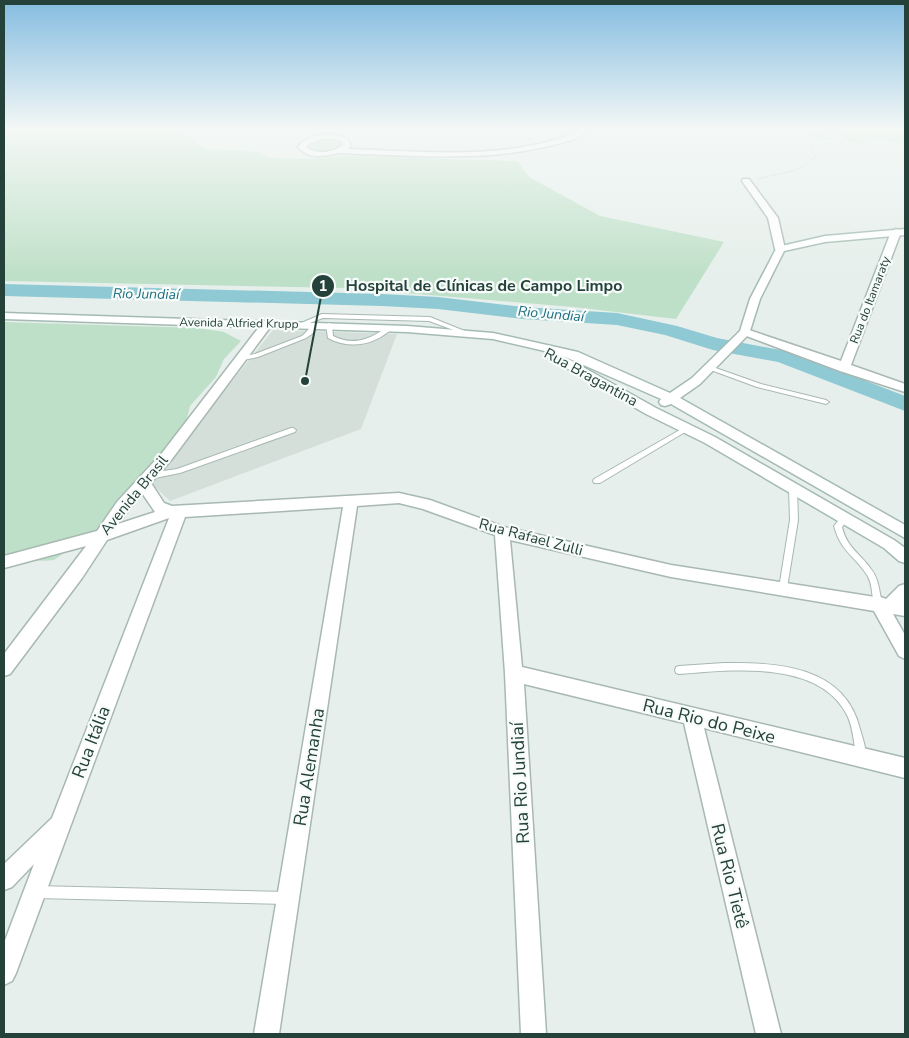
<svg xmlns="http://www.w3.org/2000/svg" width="909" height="1038" font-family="'Nunito Sans',sans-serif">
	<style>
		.built { fill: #d4dfda }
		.green { fill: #bfe0c8 }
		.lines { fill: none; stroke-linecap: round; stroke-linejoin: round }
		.river { fill: #8ec9d4; fill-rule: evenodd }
		.lane-casing { stroke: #a8b8b2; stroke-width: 2 }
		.street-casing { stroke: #a8b8b2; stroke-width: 3 }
		.secondary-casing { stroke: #a4bbb3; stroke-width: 3 }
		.path { stroke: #86b3a5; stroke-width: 1; stroke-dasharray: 1 2; stroke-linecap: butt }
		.lane { fill: #fff; fill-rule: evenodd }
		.street { fill: #fff; fill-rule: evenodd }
		.secondary { fill: #fff; fill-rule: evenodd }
		.labels { text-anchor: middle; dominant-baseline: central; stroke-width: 4.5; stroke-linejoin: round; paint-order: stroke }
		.far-street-label { font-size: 12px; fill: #24423a; stroke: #f7fbf9 }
		.far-water-label { font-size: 14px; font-style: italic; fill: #1c6f80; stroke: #f7fbf9 }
		.street-label { font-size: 15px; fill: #24423a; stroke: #f7fbf9 }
		.near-street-label { font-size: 18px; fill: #24423a; stroke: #f7fbf9 }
		.leader { fill: none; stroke: #24423a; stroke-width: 2 }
		.callout-dot { fill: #24423a; stroke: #f7fbf9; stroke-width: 2 }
		.mark-label { font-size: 15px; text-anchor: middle; font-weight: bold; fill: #fff }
		.callout-label { font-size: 16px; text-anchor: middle; font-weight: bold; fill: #24423a; stroke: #f7fbf9; stroke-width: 4.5; stroke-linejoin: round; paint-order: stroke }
	</style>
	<rect width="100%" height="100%" fill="#e6efeb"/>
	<polygon class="built" points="273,330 397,334 361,429 170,501 151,483"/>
	<g class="green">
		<polygon points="4,130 179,130 204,149 259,152 268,158 310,159 342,156 517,161 529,177 600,216 724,242 676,319 573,307 345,288 4,281"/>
		<path d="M 808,130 L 905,130 L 905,144 L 874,139 L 864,140 L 867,145 C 858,145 846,142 841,134 L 830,131 L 824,134 L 833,140 L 824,140 L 812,136 Z"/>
		<path d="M 329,139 L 341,142 L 342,146 C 333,153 319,154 309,147 L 311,143 Z"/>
		<path d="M 4,322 L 198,328 L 224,332 L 241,341 L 224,359 L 216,377 L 190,406 L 183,434 L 106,523 L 54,560 C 37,563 21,556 4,558 Z"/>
	</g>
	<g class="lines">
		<polygon class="river" points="4,284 382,294 438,297 523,307 617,313 677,326 717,338 791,352 905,396 905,411 778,362 713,350 665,335 617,325 523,319 438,309 382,306 4,296"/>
		<g class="lane-casing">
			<g id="lane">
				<polygon points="322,314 430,317 472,334 469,336 467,335 429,321 323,318 304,325 300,325 299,324"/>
				<path d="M 316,323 L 319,325 L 312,334 L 306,338 L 258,357 L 243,360 L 240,358 L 243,356 L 255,354 L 302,336 C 307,332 311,325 316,323 Z"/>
				<path d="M 329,323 L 332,325 L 333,336 C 349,344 363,342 378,333 C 383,330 386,327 392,327 L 393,328 C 374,345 351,350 328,338 L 326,325 Z"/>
				<polygon points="710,366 761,384 826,400 829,402 826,404 757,387 708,369 708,367"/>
				<polygon points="685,427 689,427 690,429 600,483 594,483 593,481 594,479"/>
				<polygon points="291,428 293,428 296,430 295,432 180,473 150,479 146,476 150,473 177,469"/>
				<polygon points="793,485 797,488 798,520 787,588 786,590 783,591 780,590 779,588 790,520 789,488"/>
				<path d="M 845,515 L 849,518 L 842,527 C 847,548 859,552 871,569 C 879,579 879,591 882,603 L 881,605 L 878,606 L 875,605 C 871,596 873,584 867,575 C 854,555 841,552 834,526 L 842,516 Z"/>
				<path d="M 724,663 C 777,662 845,666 860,729 C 862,737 868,751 864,758 L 861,760 L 858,758 L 856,755 C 854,743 853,729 848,717 C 821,659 731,670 679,674 L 676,673 L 675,670 L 676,667 L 679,666 Z"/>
				<polygon points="36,886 287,892 291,894 293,898 291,902 287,904 36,898 32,896 30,892 32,888"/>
			</g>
		</g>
		<g class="street-casing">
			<g id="street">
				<path d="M 579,130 L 587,130 C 578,140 562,143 549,146 C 486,161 423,156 360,154 C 353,154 347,153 340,153 C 325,155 310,161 298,147 C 309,132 332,132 348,139 L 351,146 L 348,149 C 413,151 479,158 543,143 C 555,140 568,137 579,130 ZM 323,139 L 335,139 L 342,142 L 343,145 C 332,153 317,155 306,147 L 309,144 Z"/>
				<polygon points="743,179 749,179 778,218 785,249 783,251 780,252 775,249 768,218 742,181"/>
				<polygon points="896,229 901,232 851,365 905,384 905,392 840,371 741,334 739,332 745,329 749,330 841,361 891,232"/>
				<path d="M 267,321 L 271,322 L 273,324 L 271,326 L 172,459 L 151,483 L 164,503 L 172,506 L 399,493 L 430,500 L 504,527 L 671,565 L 875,597 L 878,596 L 886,599 L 899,586 L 905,584 L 905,616 L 893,614 L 905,635 L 905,659 L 899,656 L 874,611 L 671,577 L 510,540 L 522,667 L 905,758 L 905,778 L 704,728 L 781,1034 L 756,1034 L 684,723 L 524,684 L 546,1034 L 521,1034 L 505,673 L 495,535 L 423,509 L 399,503 L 357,506 L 279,1034 L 254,1034 L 343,507 L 185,517 L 16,973 L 12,981 L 4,985 L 4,943 L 34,864 L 12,887 L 4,890 L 4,864 L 52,818 L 169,518 L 107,540 L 82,578 L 10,674 L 4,676 L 4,654 L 86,546 L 4,568 L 4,556 L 97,531 L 117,502 L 162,453 L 263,322 ZM 142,493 L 155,512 L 118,524 Z"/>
			</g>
		</g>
		<g class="secondary-casing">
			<polygon id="secondary" points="905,229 905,235 825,242 784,251 760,299 749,334 700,384 680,398 905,525 905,538 671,404 665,406 661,405 659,402 661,399 563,356 656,408 715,437 894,540 905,548 905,563 899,561 884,548 705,443 646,414 549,358 547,355 549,352 493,339 407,332 4,319 4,313 407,326 493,333 578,352 670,393 692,378 740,331 750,299 777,247 825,236"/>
		</g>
		<polyline class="path" points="758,179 796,170 816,157 803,130"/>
		<use href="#lane" class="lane"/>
		<use href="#street" class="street"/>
		<use href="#secondary" class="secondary"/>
	</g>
	<linearGradient id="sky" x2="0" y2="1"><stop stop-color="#84bce0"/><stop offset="0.47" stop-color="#f4f8f6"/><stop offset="1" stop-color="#f4f8f6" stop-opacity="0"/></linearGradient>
	<rect width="909" height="275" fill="url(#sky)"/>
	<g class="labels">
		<g class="far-street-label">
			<text transform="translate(870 300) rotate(-69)">Rua do Itamaraty</text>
			<text transform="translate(239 323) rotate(1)">Avenida Alfried Krupp</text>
		</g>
		<g class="far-water-label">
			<text transform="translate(146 294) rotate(1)">Rio Jundiaí</text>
			<text transform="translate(551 314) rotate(5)">Rio Jundiaí</text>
		</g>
		<g class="street-label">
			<text transform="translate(591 377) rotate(29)">Rua Bragantina</text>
			<text transform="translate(134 495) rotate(-51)">Avenida Brasil</text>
			<text transform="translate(531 537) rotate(15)">Rua Rafael Zulli</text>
		</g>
		<g class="near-street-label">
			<text transform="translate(709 721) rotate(14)">Rua Rio do Peixe</text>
			<text transform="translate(91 742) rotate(-69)">Rua Itália</text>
			<text transform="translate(309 767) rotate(-81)">Rua Alemanha</text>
			<text transform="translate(520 783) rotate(-93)">Rua Rio Jundiaí</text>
			<text transform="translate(730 876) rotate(76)">Rua Rio Tietê</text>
		</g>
	</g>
	<path class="leader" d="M305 381L323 286"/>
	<g class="callout-dot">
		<circle cx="305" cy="381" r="5"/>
		<circle cx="323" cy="286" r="12"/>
	</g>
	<g class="mark-label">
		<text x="323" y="291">1</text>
	</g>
	<g class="callout-label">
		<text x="484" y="291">Hospital de Clínicas de Campo Limpo</text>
	</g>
	<rect width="909" height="1038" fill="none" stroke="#24423a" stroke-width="10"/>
</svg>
